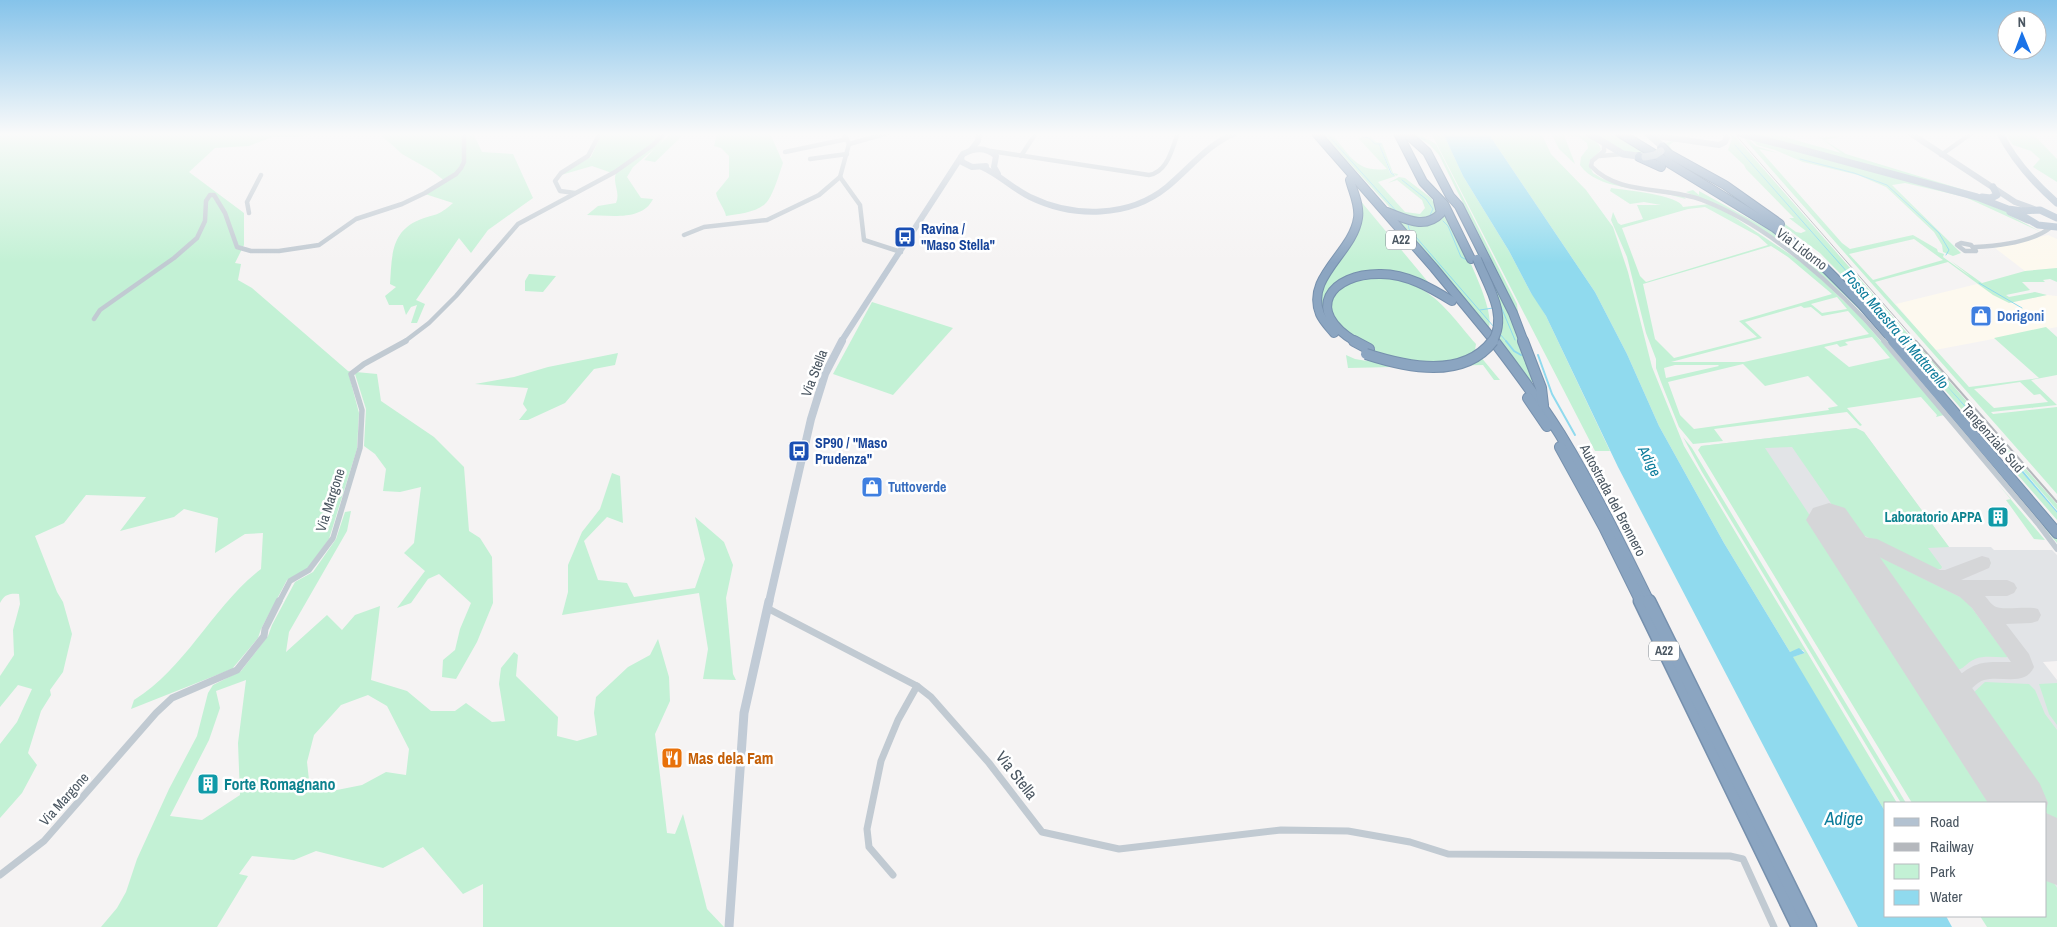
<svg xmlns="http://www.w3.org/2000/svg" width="2057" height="927" font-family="'Archivo Narrow',sans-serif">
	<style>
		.commercial { fill: #fdf9ef }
		.airport { fill: #e2e4e7 }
		.green { fill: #c3f1d5; fill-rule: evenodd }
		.water { fill: #90daee }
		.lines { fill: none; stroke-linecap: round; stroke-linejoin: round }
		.stream-far1 { stroke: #90daee; stroke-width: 1 }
		.stream { stroke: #90daee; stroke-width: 2 }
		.taxiway { fill: #d5d6d8; fill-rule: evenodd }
		.runway { fill: #d5d6d8; fill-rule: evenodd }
		.highway-far2-casing { stroke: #7690ad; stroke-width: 10 }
		.highway-far1-casing { stroke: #7690ad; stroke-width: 12 }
		.highway-casing { stroke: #7690ad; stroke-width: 15 }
		.street-far2 { stroke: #c1cad2; stroke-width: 4.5 }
		.street-far1 { stroke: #c1cad2; stroke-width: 5.5 }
		.street { stroke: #c1cad2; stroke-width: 7 }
		.secondary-far2 { stroke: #c1cbd6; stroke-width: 6 }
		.secondary-far1 { stroke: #c1cbd6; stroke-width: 8 }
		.secondary { stroke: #c1cbd6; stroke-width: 9 }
		.primary { stroke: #b3c2d1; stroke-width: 7 }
		.highway-far2 { stroke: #8ba5c1; stroke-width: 8 }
		.highway-far1 { stroke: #8ba5c1; stroke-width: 10 }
		.highway { stroke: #8ba5c1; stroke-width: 12 }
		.rail-far1 { stroke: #b5b8bd; stroke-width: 1 }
		.rail { stroke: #b5b8bd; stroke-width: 2 }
		.highway-bridge-far1-casing { stroke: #7690ad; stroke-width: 10; stroke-linecap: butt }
		.highway-bridge-casing { stroke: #7690ad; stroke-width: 12; stroke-linecap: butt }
		.primary-bridge { stroke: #b3c2d1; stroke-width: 7 }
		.highway-bridge-far1 { stroke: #8ba5c1; stroke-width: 8 }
		.highway-bridge { stroke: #8ba5c1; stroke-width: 10 }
		.labels { text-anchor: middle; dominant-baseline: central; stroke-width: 5; stroke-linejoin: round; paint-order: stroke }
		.shield { fill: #fff; stroke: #808990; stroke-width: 1 }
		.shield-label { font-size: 12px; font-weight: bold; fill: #4a5661 }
		.transit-label { font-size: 14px; font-weight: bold; fill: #164399; stroke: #fff; text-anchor: start }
		.street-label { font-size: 14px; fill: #4a5661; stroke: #fff }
		.shop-label { font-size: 14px; font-weight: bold; fill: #366cbe; stroke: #fff; text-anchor: start }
		.culture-label { font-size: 14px; font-weight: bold; fill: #0d838f; stroke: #fff; text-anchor: end }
		.water-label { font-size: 15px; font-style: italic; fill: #0c7c9b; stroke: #fff }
		.near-food-label { font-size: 16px; font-weight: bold; fill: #c56008; stroke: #fff; text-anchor: start }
		.near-street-label { font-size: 16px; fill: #4a5661; stroke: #fff }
		.near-culture-label { font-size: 16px; font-weight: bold; fill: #0d838f; stroke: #fff; text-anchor: start }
		.near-water-label { font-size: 18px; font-style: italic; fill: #0c7c9b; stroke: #fff }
	</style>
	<rect width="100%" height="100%" fill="#f5f3f3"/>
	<g class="commercial">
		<polygon points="2048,235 2057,239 2057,268 2025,271 1995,248"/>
		<polygon points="1977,284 2009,303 2047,295 2057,296 2057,327 1935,350 1896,304"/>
	</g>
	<polygon class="airport" points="1856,428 1864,432 1949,547 1991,547 1994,550 2052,550 2057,555 2057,661 2043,662 2057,680 2057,927 2046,916 2046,803 1913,803 1701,446"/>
	<g class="green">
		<path d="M 0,133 L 317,133 L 298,137 L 272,137 L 249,146 L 215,148 L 189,172 L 244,213 L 244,245 L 235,263 L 241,264 L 238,280 L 252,288 L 348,371 L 352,372 L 349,375 L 359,413 L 357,449 L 329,539 L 307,569 L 287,580 L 261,629 L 258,638 L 232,669 L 131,709 L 134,700 C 187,667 212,607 261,569 L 263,533 L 245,534 L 215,553 L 218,518 L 184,509 L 174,517 L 120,531 L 146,497 L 86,495 L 64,523 L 35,536 L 57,592 L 63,602 L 72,634 L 63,672 L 50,690 L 51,695 L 41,711 L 28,753 L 37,765 L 22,793 L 0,818 L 0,744 L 17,722 L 32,689 L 18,685 L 0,707 L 0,676 L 14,655 L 13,630 L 20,604 L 19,594 C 9,593 4,595 0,603 Z"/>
		<path d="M 379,133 L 473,133 L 482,152 L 513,154 L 533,198 L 488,230 L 471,253 L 459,238 L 416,300 L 425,304 L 417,323 L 411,323 L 417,305 L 411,307 L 406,315 L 403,305 L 389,305 L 385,296 L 396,287 L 390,284 C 392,258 390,232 419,220 C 437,213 437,217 453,203 L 425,194 L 446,182 L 432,171 L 402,154 Z"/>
		<polygon points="602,133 662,133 651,145 612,173 592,166 561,175 566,170 591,157"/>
		<path d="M 665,133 L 669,133 L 666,135 L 660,144 L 671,133 L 683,135 L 655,162 L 644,160 L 654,149 L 633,167 L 627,177 L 641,198 L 653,199 C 642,222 608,215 587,215 L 598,206 L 616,203 C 621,193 612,183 616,173 Z"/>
		<path d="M 717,133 L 770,133 L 783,163 C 779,174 773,197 765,204 C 755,213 738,214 726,216 C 724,207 718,202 716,193 L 729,177 L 729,156 L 721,148 L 714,146 Z"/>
		<path d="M 1322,133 L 1331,133 C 1350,155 1356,173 1387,169 L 1358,138 L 1370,136 L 1376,142 L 1382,143 L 1393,173 L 1398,174 L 1397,176 L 1392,173 L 1379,144 L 1390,173 L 1396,176 L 1378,182 L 1405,212 L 1420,214 L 1425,208 L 1422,200 L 1397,180 L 1388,183 L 1399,177 L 1405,178 L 1431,198 L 1439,210 C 1432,227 1409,221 1396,214 Z"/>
		<polygon points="1410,133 1417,133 1436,144 1517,304 1518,313 1439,155 1429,144"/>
		<polygon points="1431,133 1443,133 1463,176 1509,251 1531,293 1534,296 1546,316 1610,451 1595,451"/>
		<polygon points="1488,133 1541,133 1551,154 1586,190 1613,227 1628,272 1652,367 1684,446 1897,803 1886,803 1886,813 1792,657 1805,653 1803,650 1790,652 1724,543 1659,426 1627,354 1595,292"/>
		<path d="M 1551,133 C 1569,133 1593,130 1601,149 C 1598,156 1589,157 1589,165 L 1593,173 L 1603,179 L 1684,197 L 1686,199 C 1681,198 1676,196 1671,195 C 1644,188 1597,190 1580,165 L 1581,157 L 1588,148 L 1587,143 L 1579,137 L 1564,135 L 1575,164 L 1559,149 Z"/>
		<polygon points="1591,133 1614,133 1649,155 1627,154"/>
		<polygon points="1729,133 1732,133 1977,413 1970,411 1953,393 2057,513 2057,520 2017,474 2008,460 1978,428 1872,306 1820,253 1732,188 1672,154 1665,144 1673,140 1675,141 1669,145 1674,153 1722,179 1796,232 1801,233 1806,231 1789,218 1794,218 1746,169 1744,165 1728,150 1732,138"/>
		<polygon points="1745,133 1771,133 1841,153 1814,133 1822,138 1837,136 1839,137 1824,140 1846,154 1971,192"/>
		<polygon points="2005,133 2032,133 2057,159 2057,182 2033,167 2040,159 2031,151 2013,145"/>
		<path d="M 1741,135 L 1745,136 L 1756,146 L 1778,153 L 1759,149 L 1842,243 L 1850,249 L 1913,235 L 1937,249 L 1938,252 L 1944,254 L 1943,257 L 1971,277 L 1951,261 L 1982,283 L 2025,271 L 2057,268 L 2057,282 L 2050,279 L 2043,280 L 2045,282 L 2022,282 L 2030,290 L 2006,295 L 2009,297 L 2035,292 L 2047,295 L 2009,303 L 1993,295 L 1948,262 L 1875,282 L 1969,387 L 2039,378 L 1994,338 L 2046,327 L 2057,337 L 2057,375 L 2031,380 L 2057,405 L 1991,412 L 1993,414 L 2057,407 L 2057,494 ZM 1914,239 L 1943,260 L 1873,280 L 1849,254 ZM 2020,382 L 2034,395 L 2040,394 L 2048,402 L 1994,408 L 1974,389 Z"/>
		<polygon points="1749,137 1964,195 2010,213 2009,215 2041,232 1965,197 1905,183 1892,185 1961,253 1953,256 1943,252 1942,245 1934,232 1886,187 1858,175 1803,162 1775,150 1757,145"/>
		<path d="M 1611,188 C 1626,190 1679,195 1683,207 L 1710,204 L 1728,213 L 1797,259 L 1818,276 L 1861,318 L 1944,415 L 1936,417 L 1937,415 L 1921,397 L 1847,408 L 1862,425 L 1860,426 L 1847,412 L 1714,429 L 1723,441 L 1693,444 L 1679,427 L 1661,382 L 1656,368 L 1656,359 L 1646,333 L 1627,257 L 1611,220 L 1613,212 L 1618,223 L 1621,225 L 1643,219 L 1637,205 L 1661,205 L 1644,202 L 1630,204 L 1610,191 ZM 1705,207 L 1758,236 L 1768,245 L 1646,282 L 1640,276 L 1622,228 L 1688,209 ZM 1771,246 L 1788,257 L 1832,294 L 1739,321 L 1757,337 L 1674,358 L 1655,339 L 1643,284 ZM 1837,297 L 1847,309 L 1822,313 L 1811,304 ZM 1801,306 L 1804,308 L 1811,307 L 1822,316 L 1848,311 L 1869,334 L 1744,362 L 1671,362 L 1762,338 L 1745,322 ZM 1872,337 L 1890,358 L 1849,367 L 1824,347 L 1837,344 L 1840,347 L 1848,345 L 1845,342 ZM 1743,364 L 1765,386 L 1808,376 L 1838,406 L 1828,408 L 1829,410 L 1694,429 L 1680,415 L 1668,382 ZM 1675,365 L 1718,365 L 1719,366 L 1666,378 L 1664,368 Z"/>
		<path d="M 1693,190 L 1699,195 L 1699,191 L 1775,233 L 1845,290 L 2054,535 L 2057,538 L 2057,543 L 1871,322 C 1829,277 1779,238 1724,208 C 1712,201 1697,198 1686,192 Z"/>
		<path d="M 1359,199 L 1433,288 L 1388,274 L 1333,285 C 1324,295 1321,304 1326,317 L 1324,318 L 1319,290 L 1350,242 Z"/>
		<path d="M 1445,211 C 1456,233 1495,306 1489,327 L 1396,220 C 1412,221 1438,231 1445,211 Z"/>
		<polygon points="1457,211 1506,305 1533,382 1531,382 1499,340 1502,322 1480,259"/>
		<polygon points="529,274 556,276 543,292 525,291 525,281"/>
		<path d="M 1370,277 C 1428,279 1441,303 1476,344 L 1475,350 L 1500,380 L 1494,380 L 1483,365 L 1348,368 L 1346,355 L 1355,359 L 1367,361 L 1375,348 L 1360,343 L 1336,324 L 1329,303 L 1344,284 Z"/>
		<polygon points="872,302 953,328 893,395 833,374"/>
		<polygon points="618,353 615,365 594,369 565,403 528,420 519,420 527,410 523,404 528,388 475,384 514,377 548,367"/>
		<polygon points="356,372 377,374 381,401 434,437 464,467 469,531 480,538 492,557 493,603 477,642 456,679 442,677 443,660 455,650 460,629 471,603 439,574 428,579 411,603 397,608 425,571 404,553 414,543 421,487 400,492 383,491 386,469 375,454 364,446 366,409 355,374"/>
		<polygon points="1975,414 1978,415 2057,504 2057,510"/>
		<polygon points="1856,428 1864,432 1949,547 1928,548 1942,567 1941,569 1935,569 1848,528 1792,447 1765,448 2001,803 1912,803 1698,450 1701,446"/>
		<polygon points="1683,437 1692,448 1906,803 1901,803 1702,472"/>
		<polygon points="612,473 620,476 623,523 607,517 584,541 598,580 627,583 634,597 695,588 705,559 695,517 724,542 733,565 726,598 733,674 736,680 703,679 708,649 699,593 562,615 568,592 568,565 582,532 600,509"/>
		<polygon points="1997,483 2045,540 2034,539 2006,500 2011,499"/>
		<path d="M 351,511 L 347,531 L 289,632 L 286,652 L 327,615 L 342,630 L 355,615 L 380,606 L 371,680 L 407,691 L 431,711 L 455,711 L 466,703 L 492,722 L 505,721 L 499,684 L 501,668 L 514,652 L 518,655 L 516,676 L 558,717 L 557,736 L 577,741 L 597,735 L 594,713 L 596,697 L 628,667 L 650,655 L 658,639 L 669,677 L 670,701 L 655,734 L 667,833 L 675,834 L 683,814 L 707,909 L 724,927 L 483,927 L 483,884 L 463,894 L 423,847 L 383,868 L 316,851 L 294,860 L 252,856 L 239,874 L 248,876 L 217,927 L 101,927 L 117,908 L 126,892 L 137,859 L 169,789 L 197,736 L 208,693 L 213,685 L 241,671 L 268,636 L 272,625 L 295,582 L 313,572 L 336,539 L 345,512 ZM 246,680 L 238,743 L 240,795 L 202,820 L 170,816 L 209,740 L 220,708 L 216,691 ZM 368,695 L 387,706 L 409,749 L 406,775 L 386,772 L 362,785 L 337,790 L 310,789 L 307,762 L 314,735 L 341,705 Z"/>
		<path d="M 1874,554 L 1966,600 L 2008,657 C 1998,658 1985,655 1975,659 C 1960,666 1964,676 1943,664 L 1870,559 L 1872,555 Z"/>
		<polygon points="1985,682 2029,684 2035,690 2045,714 2057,730 2057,828 2046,812 2046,803 2040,803 1971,705 1972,694"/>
		<polygon points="2057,683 2057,725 2049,714 2039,684"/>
		<polygon points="2046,871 2057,888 2057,927 1987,927 1980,916 2046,916"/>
	</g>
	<g class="water">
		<polygon points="1443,133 1488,133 1595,292 1627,354 1659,426 1724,543 1790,652 1799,648 1805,653 1793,657 1886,813 1886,916 1946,916 1952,927 1858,927 1618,467 1546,316 1531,293 1509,251 1463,176"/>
		<polygon points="1939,377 1970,411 1974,413 2057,511 2057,513"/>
	</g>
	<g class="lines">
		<g class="stream-far1">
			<polyline points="1326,133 1398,213"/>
			<polyline points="1391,133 1391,136"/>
			<polyline points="1364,137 1369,138 1375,144 1381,144"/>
			<polyline points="1419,137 1425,140"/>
			<polyline points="1379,144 1391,173 1394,175"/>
			<polyline points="1735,145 1909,342"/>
			<polyline points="1800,159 1854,173 1887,185 1939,233 1949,250 1946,255"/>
			<polyline points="1402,180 1426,199 1433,209 1430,215 1432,216"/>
			<polyline points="1443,221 1448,226 1461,257 1469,261"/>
			<polyline points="1408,224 1409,229 1494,327"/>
			<polyline points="1979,283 2022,308"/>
			<polyline points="1499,302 1515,340"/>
			<polyline points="1480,310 1493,308"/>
			<polyline points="1499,333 1507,342"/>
		</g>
		<g class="stream">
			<polyline points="1506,341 1514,351 1521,355"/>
			<polyline points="1908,341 1941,378"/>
			<polyline points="1538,355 1552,394 1575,435"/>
		</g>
		<path class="taxiway" d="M 1856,536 L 1877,539 L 1940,570 L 1945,570 L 1982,556 L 1989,558 L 1991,563 L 1989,568 L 1961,580 L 2007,580 L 2014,583 L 2017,588 L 2014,593 L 2007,596 L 1985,596 C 1988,599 1990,603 1993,605 C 2001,612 2026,605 2038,609 L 2041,615 L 2038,621 L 2031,623 L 2006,624 L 2029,654 L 2034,667 C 2025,687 2001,675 1984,680 C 1977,682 1968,692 1963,697 L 1970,712 L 1967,719 L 1959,721 L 1951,719 L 1941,698 C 1943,689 1948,685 1955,679 C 1976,660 1985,662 2011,662 L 1972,608 L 1960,597 L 1867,551 L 1861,551 L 1862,556 L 1860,561 L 1853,563 L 1846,561 L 1842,547 L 1849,538 Z"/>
		<g class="runway">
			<polygon points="1829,503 1845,508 2040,784 2048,803 2046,809 2046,803 1988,803 1806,520 1813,508"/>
			<polygon points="2046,813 2057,818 2057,885 2046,881"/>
		</g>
		<g class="highway-far2-casing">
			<g id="highway-far2">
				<polyline points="1316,133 1434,268 1495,342"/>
				<polyline points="1398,133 1423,182 1444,204 1471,259"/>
				<polyline points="1406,133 1427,152 1450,196 1459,206 1513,313 1524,342"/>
				<polyline points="1620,133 1775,228 1825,268 1862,305 1894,342"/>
				<polyline points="1662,147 1669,154 1725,185 1780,224"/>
				<polyline points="1639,157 1661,167"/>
				<path d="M 1387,212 C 1406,219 1425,230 1441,213 L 1438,201"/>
				<path d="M 1334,333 C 1329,327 1323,321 1320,314 C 1305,277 1353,253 1358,218 C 1360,205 1353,192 1350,180"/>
				<path d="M 1356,342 C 1303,311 1330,273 1381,274 C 1407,274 1431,288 1452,301"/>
			</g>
		</g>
		<g class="highway-far1-casing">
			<g id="highway-far1">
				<polyline points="1354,341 1369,349"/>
				<path d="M 1494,341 C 1517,371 1540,402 1560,434 C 1593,488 1621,545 1649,602"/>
				<polyline points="1523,341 1541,388 1543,405"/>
				<polyline points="1893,341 2057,533"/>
				<polyline points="1528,398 1547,426"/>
				<polyline points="1560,447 1604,527 1641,602"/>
			</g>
		</g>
		<g class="highway-casing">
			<g id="highway">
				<polyline points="1640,601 1798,927"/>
				<polyline points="1649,601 1810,927"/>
			</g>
		</g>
		<g class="street-far2">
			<polyline points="849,144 888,133"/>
			<path d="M 1604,144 L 1604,151 L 1592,161 L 1591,166 C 1619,196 1666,186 1702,200 C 1769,225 1839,288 1885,342"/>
			<path d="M 991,151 L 1149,175 C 1168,172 1172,148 1178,133"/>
			<polyline points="785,152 847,139"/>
			<polyline points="1941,155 1972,133"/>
			<polyline points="1021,156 1036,133"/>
			<polyline points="1599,156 1623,154"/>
			<polyline points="810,159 847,154"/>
			<polyline points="840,177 860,205 864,240 901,252"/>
			<polyline points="840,177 849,144 844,133"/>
			<polyline points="575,193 560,191 555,181 561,173 588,156 600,133"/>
			<polyline points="249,213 247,202 261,175"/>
			<polyline points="684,235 704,227 767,220 819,195 840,177"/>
			<polygon points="1961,243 1971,245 1976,251 1965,251 1957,245"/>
			<path d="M 1975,247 C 1999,246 2030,243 2050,228"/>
			<polyline points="94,319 100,310 174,258 197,238 205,221 206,201 210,195 214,195 225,213 237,247 251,251 279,251 319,245 356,219 402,204 425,193 456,174 461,168 464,162 464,133"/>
			<polyline points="404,342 429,323 456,296 518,224 615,172 653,145 664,133"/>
		</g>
		<g class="street-far1">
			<polyline points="1884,341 2039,525 2057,549"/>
			<polyline points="279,602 290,581 309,570 333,538 360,448 362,410 351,374 364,364 406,341"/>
		</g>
		<g class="street">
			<polyline points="767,608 917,686 931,697 989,763 1042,832 1119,849 1281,830 1348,831 1410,842 1448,854 1730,856 1743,859 1774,927"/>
			<polyline points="0,875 44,841 156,713 172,698 237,670 264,636 265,629 279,601"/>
			<polyline points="893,875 869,847 867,829 881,761 898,720 917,686"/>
		</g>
		<g class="secondary-far2">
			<polyline points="1910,133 2015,202 2034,209"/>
			<polyline points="1650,135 1719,145 1725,142 1727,137 1725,133"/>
			<polyline points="971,150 978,141 979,133"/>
			<polyline points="961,157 962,162 972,167 986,166"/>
			<path d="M 982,167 C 1000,175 1013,189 1030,197 C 1073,218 1129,218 1167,187 C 1190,168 1207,145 1235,133"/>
			<path d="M 841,342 L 963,154 C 974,148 986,147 996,156 L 994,167 L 998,174"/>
		</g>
		<polyline class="secondary-far1" points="769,602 811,419 825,374 842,341"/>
		<polyline class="secondary" points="729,927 744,713 769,601"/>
		<g class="primary">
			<polyline points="1588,133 1623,154 1645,157"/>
			<polyline points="1647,133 1661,145 1661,151"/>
			<polyline points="1739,133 1977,197 2008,209 2023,211"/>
			<path d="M 2000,133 C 2014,161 2033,182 2057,203"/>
			<polyline points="1982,197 1991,198 1997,195 1993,187"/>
			<polyline points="2023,211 2040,210 2057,218"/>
			<polyline points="2010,212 2028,220"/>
			<polyline points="2023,216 2038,225 2057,227"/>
		</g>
		<use href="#highway-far2" class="highway-far2"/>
		<use href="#highway-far1" class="highway-far1"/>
		<use href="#highway" class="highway"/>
		<polyline class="rail-far1" points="1734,133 1917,342"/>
		<polyline class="rail" points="1916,341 2057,502"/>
		<g class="highway-bridge-far1-casing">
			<path id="highway-bridge-far1" d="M 1477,259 C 1487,284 1509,316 1492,342"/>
		</g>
		<g class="highway-bridge-casing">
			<path id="highway-bridge" d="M 1366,354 C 1406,367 1463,380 1493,341"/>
		</g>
		<polyline class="primary-bridge" points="1645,157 1655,155 1661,151"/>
		<use href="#highway-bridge-far1" class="highway-bridge-far1"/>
		<use href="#highway-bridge" class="highway-bridge"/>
	</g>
	<linearGradient id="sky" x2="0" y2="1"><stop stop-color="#85c3ea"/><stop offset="0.51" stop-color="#fafafa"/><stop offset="1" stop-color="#fafafa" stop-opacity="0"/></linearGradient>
	<rect width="2057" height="263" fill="url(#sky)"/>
	<defs>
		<g id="bus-square" transform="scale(1.125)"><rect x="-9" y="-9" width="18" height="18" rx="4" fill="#1a4fb4" stroke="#fff"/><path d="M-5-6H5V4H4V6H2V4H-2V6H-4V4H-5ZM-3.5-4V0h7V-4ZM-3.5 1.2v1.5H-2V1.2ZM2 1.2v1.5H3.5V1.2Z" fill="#fff"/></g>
		<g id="shop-square" transform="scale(1.125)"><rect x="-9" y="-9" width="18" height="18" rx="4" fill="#3f7fe0" stroke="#fff"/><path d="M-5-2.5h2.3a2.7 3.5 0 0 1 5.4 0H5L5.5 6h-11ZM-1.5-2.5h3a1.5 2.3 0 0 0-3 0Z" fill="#fff"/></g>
		<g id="building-square" transform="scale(1.125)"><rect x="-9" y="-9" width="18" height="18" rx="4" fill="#0f9aa8" stroke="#fff"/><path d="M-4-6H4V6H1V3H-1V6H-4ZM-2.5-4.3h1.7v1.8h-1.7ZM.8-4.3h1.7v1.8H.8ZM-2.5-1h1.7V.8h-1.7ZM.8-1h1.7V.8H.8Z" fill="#fff"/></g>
		<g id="restaurant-square" transform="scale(1.125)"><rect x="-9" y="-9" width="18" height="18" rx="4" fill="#e8710a" stroke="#fff"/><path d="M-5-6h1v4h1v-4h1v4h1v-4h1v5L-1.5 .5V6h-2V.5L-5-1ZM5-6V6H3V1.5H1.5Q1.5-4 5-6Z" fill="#fff"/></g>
	</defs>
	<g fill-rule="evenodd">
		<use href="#bus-square" x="905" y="237"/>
		<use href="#shop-square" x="1981" y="316"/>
		<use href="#bus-square" x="799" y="451"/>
		<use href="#shop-square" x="872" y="487"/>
		<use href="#building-square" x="1998" y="517"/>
		<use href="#restaurant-square" x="672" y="758"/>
		<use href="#building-square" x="208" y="784"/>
	</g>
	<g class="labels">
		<g class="shield">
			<rect x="1386" y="230.5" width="30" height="19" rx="4"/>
			<rect x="1649" y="641.5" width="30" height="19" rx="4"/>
		</g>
		<g class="shield-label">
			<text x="1401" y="240">A22</text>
			<text x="1664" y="651">A22</text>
		</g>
		<g class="transit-label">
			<text x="921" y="229">Ravina /<tspan x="921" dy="16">"Maso Stella"</tspan></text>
			<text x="815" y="443">SP90 / "Maso<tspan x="815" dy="16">Prudenza"</tspan></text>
		</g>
		<g class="street-label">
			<text transform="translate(1802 249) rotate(37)">Via Lidorno</text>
			<text transform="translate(814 373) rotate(-69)">Via Stella</text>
			<text transform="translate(1993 438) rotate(49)">Tangenziale Sud</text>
			<text transform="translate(330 500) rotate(-72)">Via Margone</text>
			<text transform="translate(1613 500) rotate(62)">Autostrada del Brennero</text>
			<text transform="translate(64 799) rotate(-48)">Via Margone</text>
		</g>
		<g class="shop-label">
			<text x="1997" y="316">Dorigoni</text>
			<text x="888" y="487">Tuttoverde</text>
		</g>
		<g class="culture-label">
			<text x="1982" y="517">Laboratorio APPA</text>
		</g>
		<g class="water-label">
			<text transform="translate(1896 329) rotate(49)">Fossa Maestra di Mattarello</text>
			<text transform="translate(1650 461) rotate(63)">Adige</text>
		</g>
		<g class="near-food-label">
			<text x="688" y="758">Mas dela Fam</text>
		</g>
		<g class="near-street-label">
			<text transform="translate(1017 775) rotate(52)">Via Stella</text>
		</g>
		<g class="near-culture-label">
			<text x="224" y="784">Forte Romagnano</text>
		</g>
		<g class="near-water-label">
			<text x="1844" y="818">Adige</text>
		</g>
	</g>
	<rect x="1884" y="802" width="162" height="115" fill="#ffffff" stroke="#b7bbc0"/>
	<rect x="1894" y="818" width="25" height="8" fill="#b3c2d1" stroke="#b7bbc0"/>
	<text x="1930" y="827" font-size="15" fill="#4a5661">Road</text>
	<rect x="1894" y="843" width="25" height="8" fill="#b5b8bd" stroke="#b7bbc0"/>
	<text x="1930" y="852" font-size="15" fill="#4a5661">Railway</text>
	<rect x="1894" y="864" width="25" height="15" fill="#c3f1d5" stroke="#b7bbc0"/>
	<text x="1930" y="877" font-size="15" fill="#4a5661">Park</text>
	<rect x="1894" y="890" width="25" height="15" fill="#90daee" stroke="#b7bbc0"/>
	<text x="1930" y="902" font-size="15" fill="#4a5661">Water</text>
	<g transform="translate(2022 35) rotate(359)"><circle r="24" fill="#ffffff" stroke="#b7bbc0"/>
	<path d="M0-4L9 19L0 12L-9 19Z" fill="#1a73e8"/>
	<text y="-8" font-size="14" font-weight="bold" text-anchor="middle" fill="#4a5661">N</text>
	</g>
</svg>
